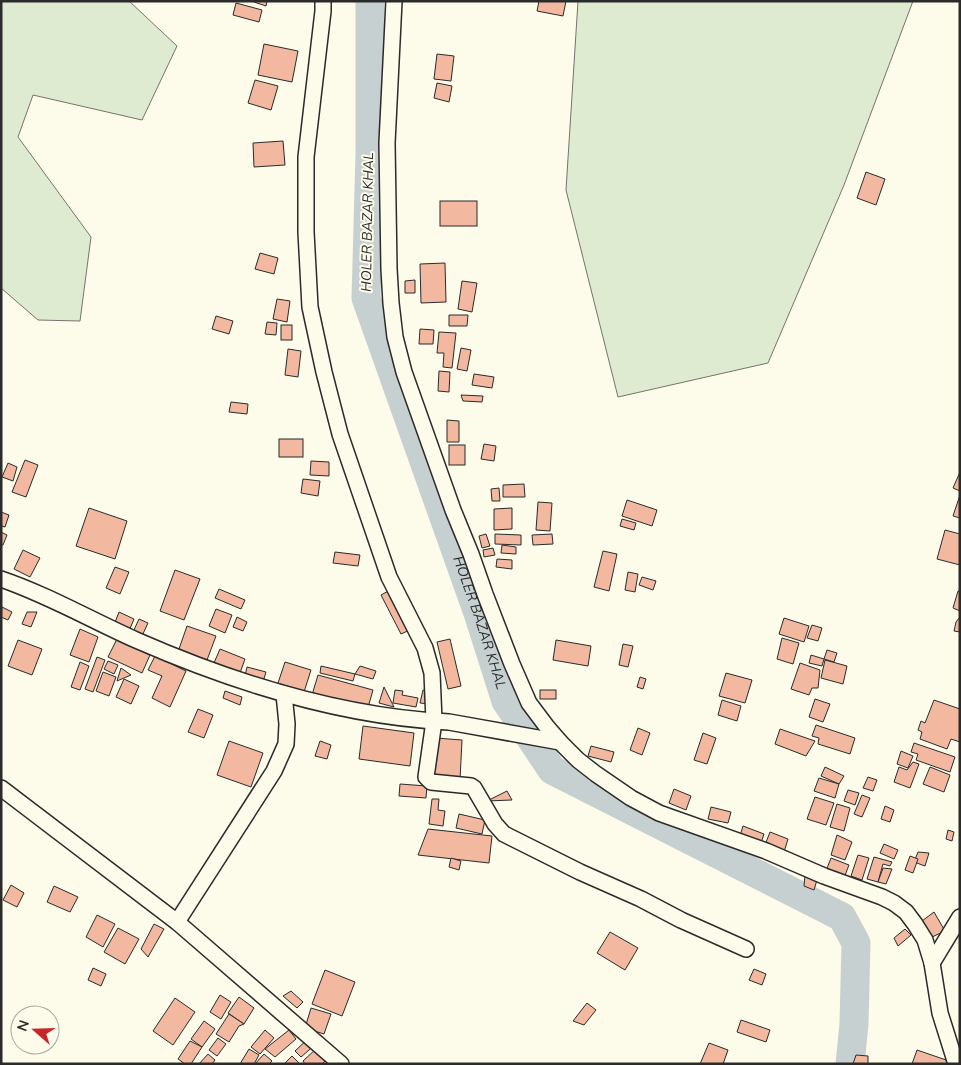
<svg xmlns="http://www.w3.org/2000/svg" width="961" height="1065" font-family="Mulish,sans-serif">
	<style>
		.green { fill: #deebd1; stroke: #74746e }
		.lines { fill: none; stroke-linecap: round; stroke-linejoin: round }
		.river { stroke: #c7d0d0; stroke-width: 29 }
		.building { fill: #f2b8a0; stroke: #2b2b2b }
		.street-casing { stroke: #2b2b2b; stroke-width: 18 }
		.street { stroke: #fdfbea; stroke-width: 15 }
		.labels { text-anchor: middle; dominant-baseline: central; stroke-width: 4; stroke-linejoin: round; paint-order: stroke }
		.water-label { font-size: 14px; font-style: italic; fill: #2b2b2b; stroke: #fdfbea }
	</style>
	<rect width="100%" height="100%" fill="#fdfbea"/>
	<g class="green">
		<polygon points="1,1 129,1 177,46 142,120 33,95 18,137 91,237 80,321 38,320 1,288"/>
		<polygon points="578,1 913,1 844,185 768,363 618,397 566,190"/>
	</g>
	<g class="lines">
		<path class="river" id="s1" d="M 370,1 L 370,154 L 366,298 L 479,616 L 506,701 L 552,770 L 842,917 L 856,943 L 854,1024 L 850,1064"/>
	</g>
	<g class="building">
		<polygon points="254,1 267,1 266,6 254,2"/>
		<polygon points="539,1 566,1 563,16 537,11"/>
		<polygon points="236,3 262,10 259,22 233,15"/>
		<polygon points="264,44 298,51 292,82 258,75"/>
		<polygon points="437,54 454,56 451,81 434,79"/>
		<polygon points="255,80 278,86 271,110 248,103"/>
		<polygon points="437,83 452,86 449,102 434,98"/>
		<polygon points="283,141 285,165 254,167 253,143"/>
		<polygon points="866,172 885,179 876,205 857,198"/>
		<rect x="440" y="201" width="37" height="25"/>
		<polygon points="260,253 278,258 274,274 255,269"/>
		<polygon points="445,263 446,302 421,303 420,264"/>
		<polygon points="415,280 415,293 405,293 405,281"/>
		<polygon points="462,281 477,283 472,312 458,309"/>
		<polygon points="277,299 290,301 287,322 273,319"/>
		<polygon points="449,315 468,315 467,326 449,326"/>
		<polygon points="216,316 233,321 229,334 212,329"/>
		<polygon points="267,322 277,323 276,335 265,334"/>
		<rect x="281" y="325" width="11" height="15"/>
		<polygon points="420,329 434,330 433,344 419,344"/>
		<polygon points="439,332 456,333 452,368 443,367 444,353 437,353"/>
		<polygon points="461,348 471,350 467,371 457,369"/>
		<polygon points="288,349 301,351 298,377 285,375"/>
		<polygon points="439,371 450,372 449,392 438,391"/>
		<polygon points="474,374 494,377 492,388 472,385"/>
		<polygon points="461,395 483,396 482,402 463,401"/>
		<polygon points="231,402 248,404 247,414 229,412"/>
		<polygon points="447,420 459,421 459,442 447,442"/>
		<rect x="279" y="439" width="24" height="18"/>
		<polygon points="484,444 496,446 494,461 481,459"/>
		<rect x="449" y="445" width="16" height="20"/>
		<polygon points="25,460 38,465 26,497 12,492"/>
		<polygon points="311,461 329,462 329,476 310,475"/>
		<polygon points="8,463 17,467 13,481 2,477"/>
		<polygon points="960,472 960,491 953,488"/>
		<polygon points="303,479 320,481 318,496 301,493"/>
		<polygon points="524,484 525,497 503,497 503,485"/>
		<polygon points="499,488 500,501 492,501 491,489"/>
		<polygon points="960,495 960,518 953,516"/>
		<polygon points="627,500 657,510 652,526 622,516"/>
		<polygon points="538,502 552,503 550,531 536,530"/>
		<polygon points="89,508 127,521 115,559 76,546"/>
		<polygon points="512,508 512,529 494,530 494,509"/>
		<polygon points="1,512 9,515 5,527 1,526"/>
		<polygon points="622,519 636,523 634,530 620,526"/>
		<polygon points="945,530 960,534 960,565 937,559"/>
		<polygon points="1,532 7,535 3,545 1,545"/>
		<polygon points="486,534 490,546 482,548 479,536"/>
		<polygon points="495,534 521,535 521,545 495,544"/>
		<polygon points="552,534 553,544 533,545 532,535"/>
		<polygon points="502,545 516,547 516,554 501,553"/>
		<polygon points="493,548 495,555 484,557 483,550"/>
		<polygon points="23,550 40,558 30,577 14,569"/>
		<polygon points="603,551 617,554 609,591 594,587"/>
		<polygon points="335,552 360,555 358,566 333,563"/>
		<polygon points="497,559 512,560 512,569 496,567"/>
		<polygon points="115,567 129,572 120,594 106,588"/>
		<polygon points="175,570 200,579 184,620 160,611"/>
		<polygon points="628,572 638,574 635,592 625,590"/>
		<polygon points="642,577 656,581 653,590 639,585"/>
		<polygon points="219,589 245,600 241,609 215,598"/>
		<polygon points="392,589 412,629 401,634 381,595"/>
		<polygon points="958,591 960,591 960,611 953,608"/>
		<polygon points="2,607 12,612 8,620 1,617"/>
		<polygon points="216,609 232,615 225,633 209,626"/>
		<polygon points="27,612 37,612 31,627 22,624"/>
		<polygon points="119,612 134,619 129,631 114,625"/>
		<polygon points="237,617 247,622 243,631 233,627"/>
		<polygon points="960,617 960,632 954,631 956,622"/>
		<polygon points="784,618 809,626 804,642 779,634"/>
		<polygon points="139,619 148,623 142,636 133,632"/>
		<polygon points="812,625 822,628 818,641 807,638"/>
		<polygon points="187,626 216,636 207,660 179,649"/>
		<polygon points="80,629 98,637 89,662 70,655"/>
		<polygon points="782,638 799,643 793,664 777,659"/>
		<polygon points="117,639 150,655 142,673 108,657"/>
		<polygon points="450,639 461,686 448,689 437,642"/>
		<polygon points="18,640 42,649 32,675 8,666"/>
		<polygon points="556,640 591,646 588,666 553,660"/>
		<polygon points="623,644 633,646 628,667 619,665"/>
		<polygon points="220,649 245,659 240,673 214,663"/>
		<polygon points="827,650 837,653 834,662 824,659"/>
		<polygon points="811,655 824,659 822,666 809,663"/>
		<polygon points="155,656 186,671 170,707 152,698 162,676 148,670"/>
		<polygon points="97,657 105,660 93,692 85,689"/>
		<polygon points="825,660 847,666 843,684 821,678"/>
		<polygon points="108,661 118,665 114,674 104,669"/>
		<polygon points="80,662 89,666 80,690 71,687"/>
		<polygon points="285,662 311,670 304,692 278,683"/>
		<polygon points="800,663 820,670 818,688 812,688 809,695 791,689"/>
		<polygon points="321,666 355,674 353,681 320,673"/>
		<polygon points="360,666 376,671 373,679 355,674"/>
		<polygon points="247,667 266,672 262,685 244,680"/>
		<polygon points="121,668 131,675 117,681"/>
		<polygon points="103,672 116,677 109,696 96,691"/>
		<polygon points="726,673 752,680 745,703 719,696"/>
		<polygon points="318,675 373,690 367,711 312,695"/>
		<polygon points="640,677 646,679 643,689 637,687"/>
		<polygon points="124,679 139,686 131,704 116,697"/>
		<polygon points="384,687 394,707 379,703"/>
		<polygon points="395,690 403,691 402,695 418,698 416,707 393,703"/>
		<polygon points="423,690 431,692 429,704 420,703"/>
		<rect x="540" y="690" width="16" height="9"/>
		<polygon points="225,691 242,697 240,705 223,698"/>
		<polygon points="815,699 830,704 823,722 809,717"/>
		<polygon points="722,700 741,706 737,721 718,715"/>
		<polygon points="934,700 960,709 960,742 951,739 947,749 920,739 922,732 918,730 921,721 925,723"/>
		<polygon points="198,709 213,715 204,738 188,732"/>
		<polygon points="816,725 855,738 850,754 818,744 819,738 812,736"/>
		<polygon points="363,726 414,733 410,766 359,759"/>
		<polygon points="638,728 650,733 642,755 630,750"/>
		<polygon points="780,729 815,741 806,756 775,744"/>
		<polygon points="703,733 716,738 707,764 694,760"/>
		<polygon points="436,738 462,740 460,780 433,778"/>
		<polygon points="229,741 263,753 251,787 217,775"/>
		<polygon points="320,741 331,745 327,759 315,756"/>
		<polygon points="914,743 955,757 950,772 916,760 918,754 911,752"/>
		<polygon points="591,746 614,752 611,762 588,756"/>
		<polygon points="901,751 913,756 908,768 897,764"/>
		<polygon points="913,762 919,764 910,788 894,782 899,767 907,770"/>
		<polygon points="825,767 844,776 839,784 821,776"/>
		<polygon points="930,767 950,775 944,792 923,784"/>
		<polygon points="868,777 877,780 873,791 863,788"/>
		<polygon points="819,778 839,784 835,798 814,791"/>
		<polygon points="400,784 427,786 426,798 399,796"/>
		<polygon points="674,789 691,796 686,810 669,803"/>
		<polygon points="848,790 859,793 855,805 844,801"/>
		<polygon points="507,791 512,800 487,801"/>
		<polygon points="862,795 870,798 862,817 854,814"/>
		<polygon points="815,797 834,803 826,825 807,819"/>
		<polygon points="432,799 439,799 438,810 445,811 443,826 429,824"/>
		<polygon points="837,804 850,808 844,831 830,827"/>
		<polygon points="885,806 894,810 890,822 881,819"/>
		<polygon points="711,807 731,812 728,823 708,819"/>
		<polygon points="459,814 485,820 482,834 456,828"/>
		<polygon points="743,826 764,834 760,846 739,839"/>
		<polygon points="428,829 492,836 489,863 418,855"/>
		<polygon points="948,830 954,832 952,841 946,839"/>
		<polygon points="770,832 788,839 784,852 765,845"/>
		<polygon points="837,835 852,842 845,860 831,855"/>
		<polygon points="884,844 898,850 894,859 880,853"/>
		<polygon points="918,852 929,853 925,866 914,862"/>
		<polygon points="858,855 869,858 862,880 851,876"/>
		<polygon points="910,856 918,859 913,873 905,870"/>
		<polygon points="874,857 892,862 890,866 883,864 878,882 867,879"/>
		<polygon points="451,858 461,861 459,870 449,867"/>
		<polygon points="831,858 849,865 844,878 826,871"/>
		<polygon points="883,868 892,869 886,884 878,882"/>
		<polygon points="805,875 817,880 814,890 804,886"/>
		<polygon points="11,885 24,893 17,907 3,900"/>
		<polygon points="54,886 78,897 70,912 47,902"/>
		<polygon points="934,912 945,931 932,937 922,921"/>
		<polygon points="97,915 115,924 103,947 86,937"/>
		<polygon points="154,924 164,929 148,957 141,949"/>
		<polygon points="118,928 139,939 125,964 104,952"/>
		<polygon points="905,929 911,935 898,946 894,938"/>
		<polygon points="610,932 638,948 625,970 597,953"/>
		<polygon points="93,968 106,974 101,986 88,980"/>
		<polygon points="754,969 766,974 762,985 749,980"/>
		<polygon points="325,970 355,982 342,1016 312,1004"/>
		<polygon points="291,991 303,1002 297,1008 283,996"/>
		<polygon points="220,995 231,1002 221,1019 210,1012"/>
		<polygon points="239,997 254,1008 244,1024 228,1013"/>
		<polygon points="175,998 195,1012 173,1045 153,1031"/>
		<polygon points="587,1003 596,1010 584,1025 573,1021"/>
		<polygon points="311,1008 331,1014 324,1034 305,1028"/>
		<polygon points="229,1014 244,1024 239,1026 229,1042 216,1034"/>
		<polygon points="741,1020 770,1030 766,1042 737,1032"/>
		<polygon points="204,1021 215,1029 202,1047 191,1039"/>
		<polygon points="265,1030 274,1038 260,1054 251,1047"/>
		<polygon points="289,1030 296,1039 275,1057 265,1049"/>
		<polygon points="310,1037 316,1044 301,1057 295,1051"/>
		<polygon points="218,1038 226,1044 217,1056 209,1050"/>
		<polygon points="190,1041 202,1047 191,1064 185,1064 178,1059"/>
		<polygon points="709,1043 728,1050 723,1064 700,1064"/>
		<polygon points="317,1048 327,1059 322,1064 305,1064 303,1061"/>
		<polygon points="249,1049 259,1055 254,1064 240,1064"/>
		<polygon points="917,1050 952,1062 952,1064 912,1064"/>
		<polygon points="208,1054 215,1060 212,1064 199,1064"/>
		<polygon points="264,1054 272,1061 269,1064 255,1064"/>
		<polygon points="856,1055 868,1056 868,1064 853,1064"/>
		<polygon points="292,1056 300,1064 284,1064"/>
	</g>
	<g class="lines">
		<g class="street-casing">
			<g id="street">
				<polyline points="323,1 323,11 306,157 306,232 310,307 324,372 340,434 389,577 425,648 432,673 434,721 426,777 431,782 471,786 474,788 495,824 504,834 580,872 641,899 681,920 746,949"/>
				<polyline points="394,1 387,143 389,269 391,303 395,337 404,372 453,510 471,554 485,594 512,664 529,703 547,727 560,742 578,760 596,774 631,798 659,813 766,851 824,876 882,897 894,903 906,912 915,924 925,940 932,963 940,1013 956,1064"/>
				<path d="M 1,579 C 48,595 91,620 136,640 C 232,682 343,717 449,722 L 560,742"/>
				<polyline points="1,788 177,922 341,1064"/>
				<polyline points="177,922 274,771 286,744 287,724 284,694"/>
				<polyline points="932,963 960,917"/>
			</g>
		</g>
		<use href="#street" class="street"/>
	</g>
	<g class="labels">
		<g class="water-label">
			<text transform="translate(367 222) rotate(-89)">HOLER BAZAR KHAL</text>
			<text stroke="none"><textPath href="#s1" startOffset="641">HOLER BAZAR KHAL</textPath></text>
		</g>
	</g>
	<rect width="961" height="1065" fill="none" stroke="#2b2b2b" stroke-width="5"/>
	<g transform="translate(35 1030) rotate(290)"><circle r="24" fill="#fdfbea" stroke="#a9a89e"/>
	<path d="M0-4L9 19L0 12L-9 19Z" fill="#c62828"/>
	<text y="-8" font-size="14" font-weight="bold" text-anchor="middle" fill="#2b2b2b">N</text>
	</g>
</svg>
